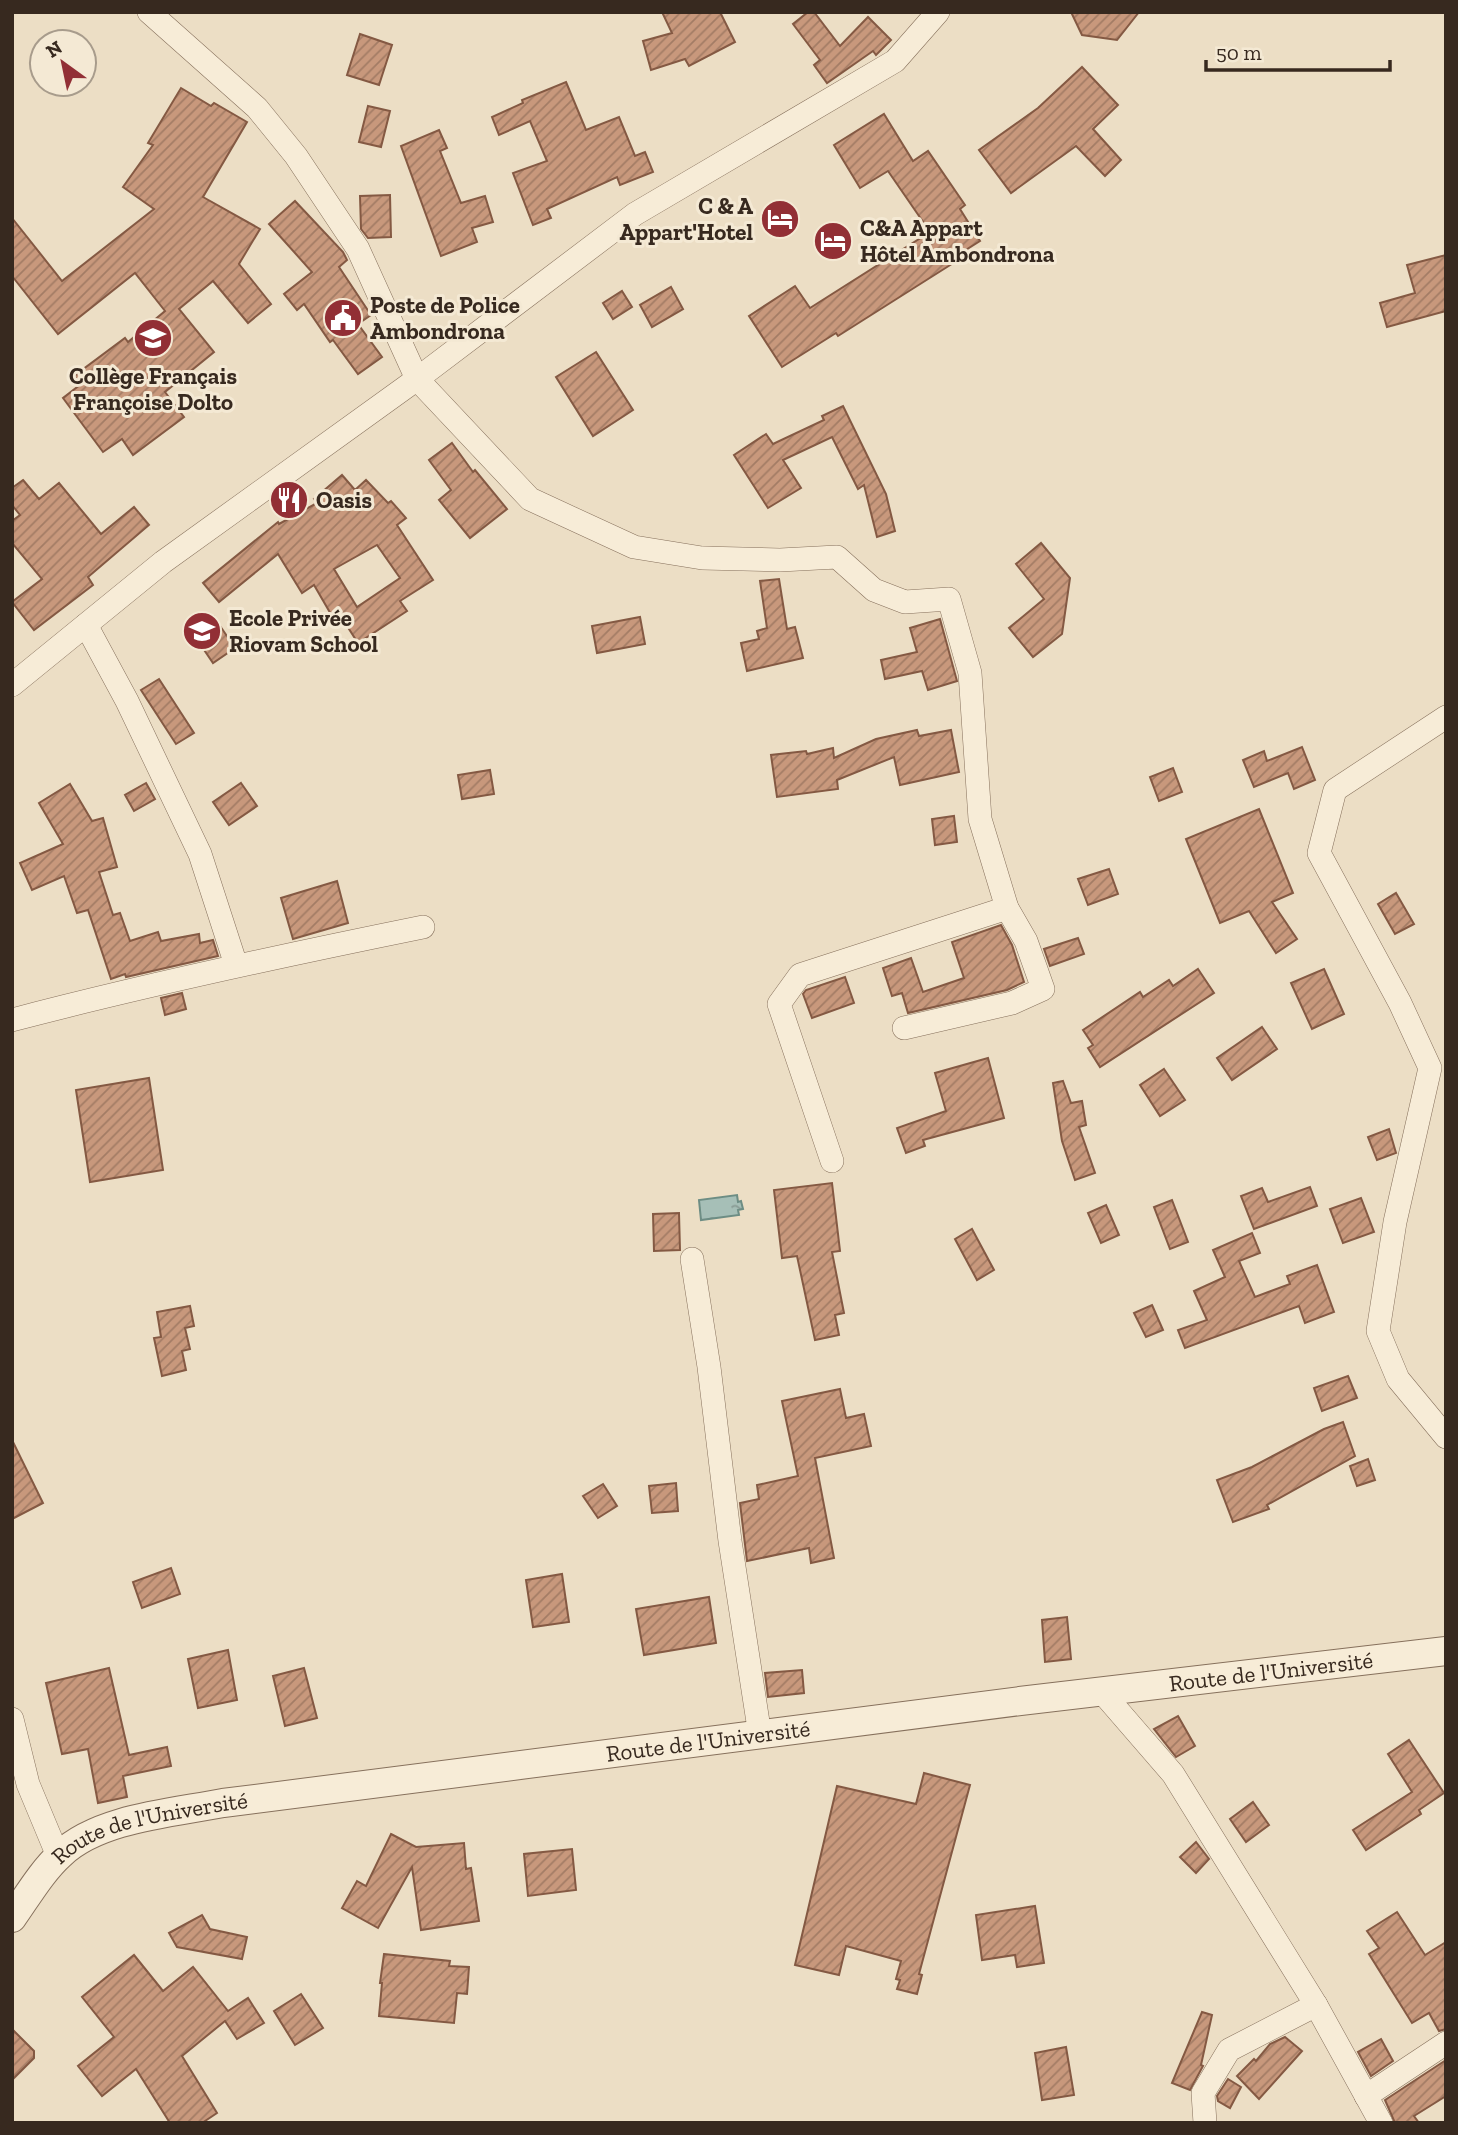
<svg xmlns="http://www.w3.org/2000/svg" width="1458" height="2135" font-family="'Zilla Slab',serif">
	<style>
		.water { fill: url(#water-ripples); stroke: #6d8d84; stroke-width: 2 }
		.building { fill: url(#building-hatch); stroke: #845943; stroke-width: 2; fill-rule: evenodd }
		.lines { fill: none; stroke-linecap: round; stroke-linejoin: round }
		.minor-casing { stroke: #86705c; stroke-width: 24 }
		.tertiary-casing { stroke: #86705c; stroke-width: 30 }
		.minor { stroke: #f7ecd7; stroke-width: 23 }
		.tertiary { stroke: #f7ecd7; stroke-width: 28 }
		.labels { text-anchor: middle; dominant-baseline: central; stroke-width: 6; stroke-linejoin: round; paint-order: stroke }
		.poi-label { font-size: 23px; font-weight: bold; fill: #37291f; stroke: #f4e9d4; text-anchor: start }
		.street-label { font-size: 23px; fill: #37291f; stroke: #f4e9d4 }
	</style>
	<defs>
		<pattern id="water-ripples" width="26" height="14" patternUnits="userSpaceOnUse" patternTransform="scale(1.75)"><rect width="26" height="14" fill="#a6bfb7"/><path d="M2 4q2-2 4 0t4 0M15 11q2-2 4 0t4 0" fill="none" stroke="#889b94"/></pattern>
		<pattern id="building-hatch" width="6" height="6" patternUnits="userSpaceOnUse" patternTransform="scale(1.75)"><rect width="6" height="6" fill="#c8987c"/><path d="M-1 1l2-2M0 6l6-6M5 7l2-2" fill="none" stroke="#a37c65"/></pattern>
	</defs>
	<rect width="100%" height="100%" fill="#ecdec5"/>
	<polygon class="water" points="737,1195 738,1202 741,1201 743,1209 738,1210 739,1215 701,1220 699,1200"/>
	<g class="building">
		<polygon points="662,12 720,12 735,42 689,66 685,59 651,70 643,41 672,33"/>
		<polygon points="808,12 814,12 840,46 868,17 891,40 876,55 873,51 827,83 814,65 820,60 793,24"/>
		<polygon points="1071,12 1139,12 1117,40 1082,35"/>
		<polygon points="360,34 392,45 379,85 347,75"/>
		<polygon points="1082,67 1118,105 1093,129 1121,160 1105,176 1076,146 1011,193 979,150 1038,108"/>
		<polygon points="566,82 586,130 619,117 635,156 645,152 653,172 620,185 617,177 547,209 551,218 533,225 513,173 547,161 530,121 499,135 492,117 523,103 522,100"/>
		<polygon points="181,88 211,106 214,103 247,122 203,197 260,229 239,264 271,304 248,323 213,281 179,309 214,352 165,392 184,417 133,455 122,439 103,452 63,398 81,384 74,376 125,338 128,342 165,311 135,273 58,334 12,276 12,218 62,281 154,209 123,187 153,145 148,143"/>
		<polygon points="368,106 390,111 381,147 359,142"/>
		<polygon points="884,114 913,161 928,151 965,205 960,209 980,241 953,258 955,262 838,336 836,333 782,367 749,316 795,286 810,308 930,232 888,171 860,188 834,145"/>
		<polygon points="439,130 447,148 440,151 461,203 485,196 493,222 472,228 477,242 441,256 401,146"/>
		<polygon points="390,195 391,237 368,238 361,229 360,196"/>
		<polygon points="295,201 343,252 347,260 339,267 371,315 358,324 382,357 358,374 333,340 330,342 304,304 297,310 284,294 312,272 269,224"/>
		<polygon points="1446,255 1446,311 1387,327 1380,303 1415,293 1407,265"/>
		<polygon points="671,287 683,309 652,327 640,305"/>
		<polygon points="622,291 632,307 613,319 603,303"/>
		<polygon points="596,352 633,410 593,436 556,377"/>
		<polygon points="843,406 886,494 895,531 877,537 864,485 858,489 832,437 783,460 801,488 768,508 734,455 766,434 773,444 824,420 822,416"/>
		<polygon points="452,443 473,472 475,470 507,509 470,538 439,500 451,490 429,460"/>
		<path d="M 342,475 L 355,490 L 366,480 L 388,503 L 391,501 L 406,518 L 397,525 L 433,580 L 400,601 L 407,611 L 358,643 L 338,612 L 332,616 L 314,585 L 302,593 L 278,554 L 219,602 L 203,583 L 278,522 L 279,524 L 317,503 L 314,499 ZM 377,545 L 400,578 L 357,607 L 334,569 Z"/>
		<polygon points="23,480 39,499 59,483 101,534 134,507 149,525 88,577 93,585 34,630 12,602 42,579 12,543 12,521 20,515 12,505 12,488"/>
		<polygon points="1041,543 1070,578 1062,634 1033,657 1009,628 1044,599 1016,564"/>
		<polygon points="779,579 787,629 795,627 803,658 747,671 741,643 759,639 757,631 767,628 760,581"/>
		<polygon points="214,617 235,648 213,663 192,632"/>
		<polygon points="640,617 645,644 597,653 592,626"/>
		<polygon points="940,619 957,681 928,690 922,671 885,679 881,660 917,652 910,628"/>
		<polygon points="159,679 194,733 176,744 141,690"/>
		<polygon points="917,730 919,736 951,730 959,772 900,785 894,757 837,780 838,789 777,797 771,755 806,751 807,754 833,748 834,758 876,739"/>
		<polygon points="1302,747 1315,780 1294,789 1288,773 1254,787 1243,760 1264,751 1267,761"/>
		<polygon points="1173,768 1182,792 1159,801 1150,777"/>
		<polygon points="490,770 494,794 462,799 458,775"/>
		<polygon points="146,783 155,799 134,811 125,795"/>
		<polygon points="241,783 257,806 229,825 213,802"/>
		<polygon points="70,784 92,821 103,818 117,867 99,872 113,915 120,913 130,941 158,932 161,941 199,934 200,943 213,940 218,956 126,977 125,974 111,979 88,910 77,913 64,876 32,890 20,863 63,844 39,803"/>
		<polygon points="1259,809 1293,893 1272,902 1297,939 1276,953 1249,911 1220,923 1186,839"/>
		<polygon points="954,816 957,842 935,845 932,819"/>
		<polygon points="1109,869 1118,894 1088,905 1078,879"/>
		<polygon points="337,881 348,923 293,939 281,898"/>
		<polygon points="1396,893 1414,924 1395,934 1378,904"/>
		<polygon points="1001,925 1012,945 1024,982 1007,990 908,1013 902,993 892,996 883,968 911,958 923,992 964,978 952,942"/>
		<polygon points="1078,938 1084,954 1050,966 1044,949"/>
		<polygon points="1198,969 1214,993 1100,1067 1088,1048 1093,1045 1083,1030 1140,992 1143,997 1169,980 1173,986"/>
		<polygon points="1324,969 1344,1014 1312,1029 1291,983"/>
		<polygon points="845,977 854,1003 812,1018 803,994 806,990"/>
		<polygon points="182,993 186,1009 165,1015 161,998"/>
		<polygon points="1262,1027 1277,1049 1232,1080 1217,1058"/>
		<polygon points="988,1058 1004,1118 923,1140 925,1146 906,1153 897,1128 946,1111 935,1073"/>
		<polygon points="1164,1069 1185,1100 1160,1116 1140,1085"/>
		<polygon points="149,1078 163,1170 90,1182 76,1090"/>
		<polygon points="1063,1081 1071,1103 1082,1101 1086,1125 1079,1127 1095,1173 1075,1180 1062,1141 1053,1083"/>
		<polygon points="1389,1129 1396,1153 1377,1160 1368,1137"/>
		<polygon points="832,1183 840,1251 832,1252 844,1313 835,1315 839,1335 815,1340 797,1256 782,1258 774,1190"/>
		<polygon points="1310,1187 1317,1206 1254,1229 1241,1196 1262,1188 1268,1202"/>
		<polygon points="1361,1198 1374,1232 1343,1243 1330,1209"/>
		<polygon points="1172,1200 1188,1242 1170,1249 1154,1207"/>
		<polygon points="1106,1205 1119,1235 1101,1243 1088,1213"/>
		<polygon points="679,1213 680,1250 654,1251 653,1214"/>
		<polygon points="972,1229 994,1270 977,1280 955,1239"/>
		<polygon points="1252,1233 1260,1253 1239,1261 1255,1297 1290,1284 1287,1276 1317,1265 1334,1312 1305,1323 1299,1306 1185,1348 1178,1330 1207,1320 1194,1291 1225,1277 1213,1250"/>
		<polygon points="1152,1305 1163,1330 1146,1337 1134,1313"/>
		<polygon points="190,1306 194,1326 185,1328 190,1349 182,1351 186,1370 162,1376 154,1338 161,1337 157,1312"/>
		<polygon points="1348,1376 1357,1398 1322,1411 1314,1388"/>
		<polygon points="840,1389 846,1418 864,1414 871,1446 815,1458 834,1558 811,1563 809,1548 747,1561 740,1503 759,1499 757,1485 798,1476 782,1401"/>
		<polygon points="1343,1422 1355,1456 1267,1505 1269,1509 1233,1522 1217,1480 1252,1467 1324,1429"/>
		<polygon points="12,1440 43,1503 12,1519"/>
		<polygon points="1368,1459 1375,1480 1357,1486 1350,1466"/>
		<polygon points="676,1483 678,1511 652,1513 649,1486"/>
		<polygon points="603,1484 617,1506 598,1518 583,1496"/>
		<polygon points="171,1568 180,1594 142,1608 133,1582"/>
		<polygon points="562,1574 569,1622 533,1627 526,1580"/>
		<polygon points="709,1597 716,1643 644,1655 636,1609"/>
		<polygon points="1067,1617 1071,1659 1045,1662 1042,1620"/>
		<polygon points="228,1650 237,1700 198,1708 188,1659"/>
		<polygon points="109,1668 129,1755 167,1747 171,1766 123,1776 127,1797 98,1803 88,1749 62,1754 46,1683"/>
		<polygon points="304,1668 317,1718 285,1726 273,1676"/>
		<polygon points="802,1670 804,1693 768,1697 765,1673"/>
		<polygon points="1178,1716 1195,1746 1176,1757 1154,1729"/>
		<polygon points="1409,1740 1444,1793 1419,1810 1421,1814 1366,1850 1353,1830 1412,1792 1388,1754"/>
		<polygon points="924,1773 970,1785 919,1974 922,1975 917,1994 897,1989 900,1980 896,1979 901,1961 846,1946 839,1975 795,1965 837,1786 916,1804"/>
		<polygon points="1253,1802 1269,1825 1246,1842 1230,1819"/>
		<polygon points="391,1834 416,1847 464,1843 466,1869 471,1868 479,1921 421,1930 412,1867 378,1928 342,1908 357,1881 366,1886"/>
		<polygon points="1196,1842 1209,1859 1196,1873 1180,1857"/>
		<polygon points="572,1849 576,1890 528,1896 524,1854"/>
		<polygon points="1035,1906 1044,1963 1017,1967 1015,1955 982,1960 976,1915"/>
		<polygon points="1397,1912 1425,1955 1446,1942 1446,2029 1439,2031 1429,2013 1412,2023 1369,1954 1379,1948 1367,1931"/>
		<polygon points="202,1915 210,1929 247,1937 242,1959 177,1947 169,1933"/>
		<polygon points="384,1954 450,1961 449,1966 469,1967 467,1994 457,1993 454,2023 379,2016 382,1983 380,1983"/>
		<polygon points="134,1955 163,1991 193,1967 228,2011 248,1998 264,2023 237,2039 225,2021 182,2056 217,2113 202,2123 170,2123 136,2069 102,2096 78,2066 114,2037 82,1997"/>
		<polygon points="301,1994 323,2028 295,2045 274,2011"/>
		<polygon points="1202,2012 1212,2015 1201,2065 1203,2066 1190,2090 1172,2083"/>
		<polygon points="12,2029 34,2051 34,2058 12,2080"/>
		<polygon points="1285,2037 1302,2051 1259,2099 1237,2076 1254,2059 1256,2061 1270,2044"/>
		<polygon points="1381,2039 1393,2061 1371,2076 1358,2052"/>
		<polygon points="1066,2047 1074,2095 1042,2100 1035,2053"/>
		<polygon points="1446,2060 1446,2096 1414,2116 1419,2123 1395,2123 1385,2100"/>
		<polygon points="1228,2079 1241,2087 1230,2108 1218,2101 1217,2096"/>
	</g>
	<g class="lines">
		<g class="minor-casing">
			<g id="minor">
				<polyline points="149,12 257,108 296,156 358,249 417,379 530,499 634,547 702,558 780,560 837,557 874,590 905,602 949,599 970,673 980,819 1007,908 1026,941 1043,989 1012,1003 904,1028"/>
				<polyline points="86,625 127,701 200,854 236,965"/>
				<polyline points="12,685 163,562 417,379 635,214 895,61 938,12"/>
				<polyline points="1446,717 1335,790 1319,853 1400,1003 1430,1068 1395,1222 1378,1331 1398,1379 1446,1437"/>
				<path d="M 12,1020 C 148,984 285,955 423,927"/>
				<polyline points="832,1161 779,1004 800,975 1007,908"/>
				<polyline points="692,1259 709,1367 730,1541 760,1735"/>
				<polyline points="1102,1692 1173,1774 1316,2005 1381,2123"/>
				<polyline points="12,1719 28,1784 58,1856"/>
				<polyline points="1366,2096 1446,2043"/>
				<polyline points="1205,2123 1203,2093 1229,2050 1316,2005"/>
			</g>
		</g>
		<g class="tertiary-casing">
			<g id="tertiary">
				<path id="s1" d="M 12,1918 C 27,1897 42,1871 61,1854 C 99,1818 172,1813 223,1803 L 1020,1701 L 1446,1651"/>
			</g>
		</g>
		<use href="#minor" class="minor"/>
		<use href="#tertiary" class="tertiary"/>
	</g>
	<defs>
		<g id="hotel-disc" transform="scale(2.0125)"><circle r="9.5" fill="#922f35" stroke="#f4e9d4"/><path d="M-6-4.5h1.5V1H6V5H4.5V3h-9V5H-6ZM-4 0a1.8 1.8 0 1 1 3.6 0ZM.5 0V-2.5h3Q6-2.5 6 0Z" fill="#fff"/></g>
		<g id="civic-disc" transform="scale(2.0125)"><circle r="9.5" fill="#922f35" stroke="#f4e9d4"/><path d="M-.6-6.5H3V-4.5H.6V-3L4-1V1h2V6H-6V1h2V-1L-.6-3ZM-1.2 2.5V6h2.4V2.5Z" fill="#fff"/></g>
		<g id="school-disc" transform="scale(2.0125)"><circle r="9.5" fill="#922f35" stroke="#f4e9d4"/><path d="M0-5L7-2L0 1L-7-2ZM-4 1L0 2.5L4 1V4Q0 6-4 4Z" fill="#fff"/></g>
		<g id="restaurant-disc" transform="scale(2.0125)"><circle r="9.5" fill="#922f35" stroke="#f4e9d4"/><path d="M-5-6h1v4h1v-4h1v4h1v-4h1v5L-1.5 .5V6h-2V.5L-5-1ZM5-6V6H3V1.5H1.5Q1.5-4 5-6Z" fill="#fff"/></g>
	</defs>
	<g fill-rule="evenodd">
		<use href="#hotel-disc" x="780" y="219"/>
		<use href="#hotel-disc" x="833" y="241"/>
		<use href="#civic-disc" x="343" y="318"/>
		<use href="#school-disc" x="153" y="338"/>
		<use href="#restaurant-disc" x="289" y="500"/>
		<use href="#school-disc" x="202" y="631"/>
	</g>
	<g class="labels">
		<g class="poi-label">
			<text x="753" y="206" text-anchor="end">C &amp; A<tspan x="753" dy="26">Appart'Hotel</tspan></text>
			<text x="860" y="228">C&amp;A Appart<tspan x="860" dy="26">Hôtel Ambondrona</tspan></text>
			<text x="370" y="305">Poste de Police<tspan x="370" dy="26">Ambondrona</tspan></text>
			<text x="153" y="376" text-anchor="middle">Collège Français<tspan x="153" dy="26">Françoise Dolto</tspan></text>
			<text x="316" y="500">Oasis</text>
			<text x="229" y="618">Ecole Privée<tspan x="229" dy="26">Riovam School</tspan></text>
		</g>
		<g class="street-label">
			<text stroke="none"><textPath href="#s1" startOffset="1309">Route de l'Université</textPath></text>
			<text stroke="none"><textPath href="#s1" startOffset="742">Route de l'Université</textPath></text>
			<text stroke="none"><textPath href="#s1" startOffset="175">Route de l'Université</textPath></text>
		</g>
	</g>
	<rect width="1458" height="2135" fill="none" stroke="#37291f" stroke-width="28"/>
	<g transform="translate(63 63) rotate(327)"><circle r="33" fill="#f4e9d4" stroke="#a89c8c" stroke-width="2"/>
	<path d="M0-5L12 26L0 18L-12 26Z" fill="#922f35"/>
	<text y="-10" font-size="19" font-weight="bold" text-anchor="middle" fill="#37291f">N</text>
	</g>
	<path d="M1206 60v10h184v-10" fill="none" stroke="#37291f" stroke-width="3.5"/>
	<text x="1216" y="60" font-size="21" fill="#37291f" stroke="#f4e9d4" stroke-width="5" paint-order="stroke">50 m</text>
</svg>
